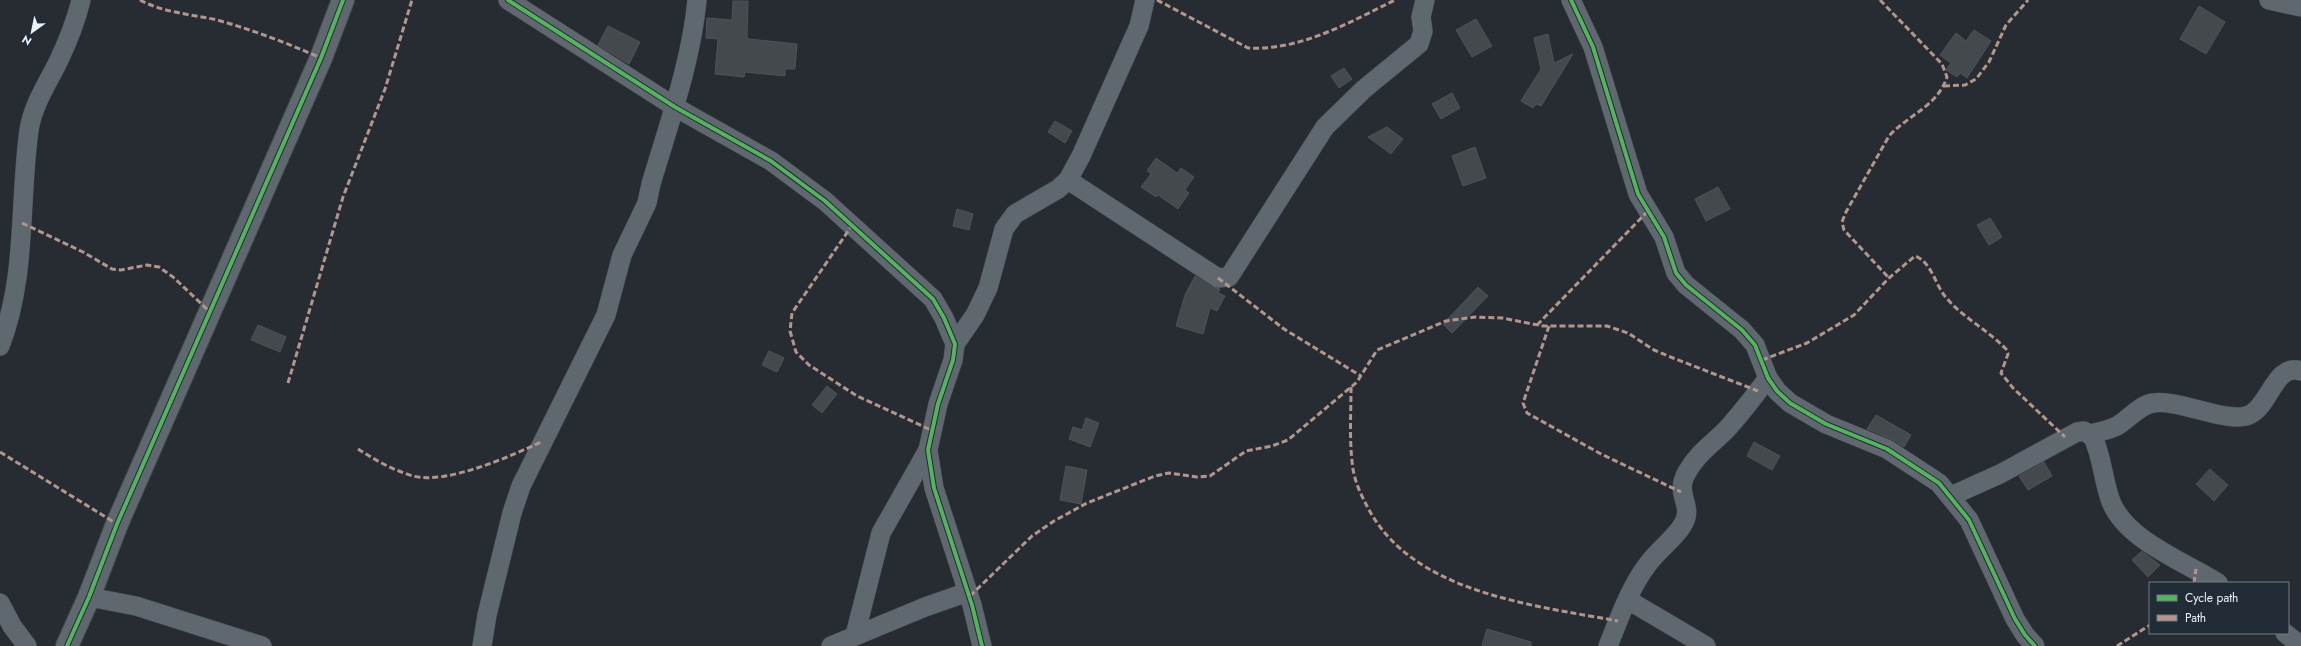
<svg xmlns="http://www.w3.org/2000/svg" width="2301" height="646" font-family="Jost,sans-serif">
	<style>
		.building { fill: #44494e; stroke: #4f5358 }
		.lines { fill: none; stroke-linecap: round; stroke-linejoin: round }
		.minor-casing { stroke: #43484d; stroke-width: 20 }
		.tertiary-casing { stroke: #43484d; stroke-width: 24 }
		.minor { stroke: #5f676f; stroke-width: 19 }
		.tertiary { stroke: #5f676f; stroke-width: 22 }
		.quiet { stroke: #b2968c; stroke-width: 3; stroke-dasharray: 6 3; stroke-linecap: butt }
		.cycleway-casing { stroke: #222c37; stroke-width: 6 }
		.cycleway { stroke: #56b35d; stroke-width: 4 }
	</style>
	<rect width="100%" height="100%" fill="#272c32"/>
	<g class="building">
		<polygon points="733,1 748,1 747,37 749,39 797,44 795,69 785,69 785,76 745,72 744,77 715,74 718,39 706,38 707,18 732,20"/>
		<polygon points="2199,6 2225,22 2206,54 2180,39"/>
		<polygon points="1476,19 1492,46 1472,57 1456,30"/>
		<polygon points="608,26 640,42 629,64 598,45"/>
		<polygon points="1974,30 1991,41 1967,78 1960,73 1957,77 1946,70 1951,63 1940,55 1956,33 1966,41"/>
		<polygon points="1548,34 1554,63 1573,54 1541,106 1536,104 1533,108 1521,101 1541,69 1534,38"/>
		<polygon points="1344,68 1352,79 1339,88 1331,76"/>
		<polygon points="1452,93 1460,108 1441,119 1432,104"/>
		<polygon points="1055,121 1072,131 1065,143 1048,132"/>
		<polygon points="1387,127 1403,139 1391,154 1368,137"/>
		<polygon points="1475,147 1486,178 1463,186 1452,156"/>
		<polygon points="1156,158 1177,173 1181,168 1194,177 1185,190 1189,193 1178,209 1158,195 1156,197 1141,187 1151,174 1147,171"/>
		<polygon points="1718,187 1730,209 1706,221 1695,199"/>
		<polygon points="957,209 973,214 969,230 953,226"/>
		<polygon points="1990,218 2002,237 1989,245 1977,225"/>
		<polygon points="1195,276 1212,287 1220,289 1218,293 1225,296 1217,311 1210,308 1203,334 1176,326 1185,295"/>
		<polygon points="1478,287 1488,296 1452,333 1443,324"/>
		<polygon points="258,325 286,337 280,352 251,340"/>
		<polygon points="769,351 784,358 777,372 762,365"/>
		<polygon points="827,386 837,394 822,413 812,405"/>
		<polygon points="1876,415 1911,435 1904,447 1891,439 1867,429"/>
		<polygon points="1086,418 1099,423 1090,447 1069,439 1073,427 1082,430"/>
		<polygon points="1754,442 1780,456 1772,470 1747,456"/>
		<polygon points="2044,462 2052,476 2028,490 2019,476"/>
		<polygon points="1066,466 1087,470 1081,504 1060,500"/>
		<polygon points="2210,469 2228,485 2214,501 2196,484"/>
		<polygon points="2142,551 2160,565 2148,577 2132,560"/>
		<polygon points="1487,629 1531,642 1531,646 1482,646"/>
	</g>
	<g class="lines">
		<g class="minor-casing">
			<g id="minor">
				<polyline points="508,0 675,107 771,161 825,201 933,299 944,318 955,344 953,360 938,404 928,450 934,488 972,605 982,646"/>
				<polyline points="1571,0 1593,47 1638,194 1664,237 1676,273 1686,285 1742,330 1755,345 1768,378 1777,391 1790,403 1826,424 1887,449 1939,483 1969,520 2015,619 2025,635 2035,646"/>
				<polyline points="2269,0 2301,7"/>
				<polyline points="1068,180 1218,278 1229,277 1325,127 1364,89 1419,44 1423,31 1421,17 1425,0"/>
				<polyline points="955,344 975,315 988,288 1004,229 1015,214 1058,189 1068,180 1081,156 1139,26 1145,0"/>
				<path d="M 0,346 C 27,277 19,202 29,130 C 33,104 48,83 59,60 C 68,41 76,21 81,0"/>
				<path d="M 2090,434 C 2099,432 2109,430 2117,426 C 2128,420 2139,405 2153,403 C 2180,399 2227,424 2249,415 C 2270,406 2275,362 2301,371"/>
				<path d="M 1951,496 L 2000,474 L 2077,432 L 2084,431 L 2093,437 C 2102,457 2103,478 2110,499 C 2123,539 2185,562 2218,583"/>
				<polyline points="89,597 136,606 262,646"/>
				<polyline points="1628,600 1706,646"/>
				<polyline points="0,603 12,626 27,646"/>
				<polyline points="2285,633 2301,646"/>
				<polyline points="855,635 881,533 928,450"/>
				<path d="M 482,646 L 487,615 L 512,513 L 521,486 L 606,315 L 622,255 L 647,203 L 651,184 C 669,123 691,63 697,0"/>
				<polyline points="831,646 925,607 968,592"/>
				<path d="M 1608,646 C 1619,619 1630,587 1648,564 C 1658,550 1673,540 1682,526 C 1696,505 1673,496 1687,472 C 1697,454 1712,444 1726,430 C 1741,414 1755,395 1768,378"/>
			</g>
		</g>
		<g class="tertiary-casing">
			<polyline id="tertiary" points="67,646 89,597 117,524 321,58 343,0"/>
		</g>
		<use href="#minor" class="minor"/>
		<use href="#tertiary" class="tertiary"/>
		<g class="quiet">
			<path d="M 140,0 C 164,13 191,14 217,20 C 253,30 287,43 321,58"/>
			<path d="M 1157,0 L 1248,48 C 1300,51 1350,22 1395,0"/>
			<path d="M 1880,0 L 1942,64 L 1947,77 C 1937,107 1909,114 1889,136 L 1846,212 L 1842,222 L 1844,230 L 1889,278"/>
			<polyline points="1944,86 1965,85 1976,79 1989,62 2006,25 2028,0"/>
			<polyline points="22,223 83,252 112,269 121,270 147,265 159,267 173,277 209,311"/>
			<polyline points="853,224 792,313 790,331 796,352 809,365 857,396 931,430"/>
			<polyline points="1218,278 1284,329 1361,376"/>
			<polyline points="1537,325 1648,211"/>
			<polyline points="1549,326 1523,403 1527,413 1601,454 1681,492"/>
			<path d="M 1762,360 L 1807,343 L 1854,315 L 1889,278 L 1915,256 C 1931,262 1935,283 1944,295 C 1961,317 1987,329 2006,349 L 2008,354 L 2001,373 L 2013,388 L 2065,437"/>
			<polyline points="288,383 343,197 385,89 412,0"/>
			<path d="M 1351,387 C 1351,414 1349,442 1353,469 C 1355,482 1361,495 1367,506 C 1411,593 1532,605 1618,621"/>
			<path d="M 358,449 C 375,460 393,470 413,476 C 446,485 511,456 541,442"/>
			<polyline points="0,452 117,524"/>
			<polyline points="2194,583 2196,569"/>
			<polyline points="970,596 1032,536 1054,521 1087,503 1155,476 1169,473 1197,477 1210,476 1246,451 1272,446 1288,440 1357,382 1377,350 1446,321 1475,317 1502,318 1543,326 1607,326 1628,333 1654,350 1673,358 1758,391"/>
			<polyline points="2117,646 2150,625"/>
		</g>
		<g class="cycleway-casing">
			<g id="cycleway">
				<polyline points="508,0 675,107 771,161 825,201 933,299 944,318 955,344 953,360 938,404 928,450 934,488 972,605 982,646"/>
				<polyline points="1571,0 1593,47 1638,194 1664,237 1676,273 1686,285 1742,330 1755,345 1768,378 1777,391 1790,403 1826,424 1887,449 1939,483 1969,520 2015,619 2025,635 2035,646"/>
				<polyline points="67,646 89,597 117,524 321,58 343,0"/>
			</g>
		</g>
		<use href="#cycleway" class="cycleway"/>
	</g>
	<rect x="2149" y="582" width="140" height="52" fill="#222c37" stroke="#727b85"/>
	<rect x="2157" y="595" width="20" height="6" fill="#56b35d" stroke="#727b85"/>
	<text x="2185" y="602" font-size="12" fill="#ebf2f9">Cycle path</text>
	<rect x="2157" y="615" width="20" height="6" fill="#b2968c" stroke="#727b85"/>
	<text x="2185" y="622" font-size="12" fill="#ebf2f9">Path</text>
	<g transform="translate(32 32) rotate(213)" stroke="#222c37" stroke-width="3" paint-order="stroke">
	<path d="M0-3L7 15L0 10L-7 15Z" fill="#ebf2f9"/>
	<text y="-6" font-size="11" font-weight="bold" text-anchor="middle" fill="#ebf2f9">N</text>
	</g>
</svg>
